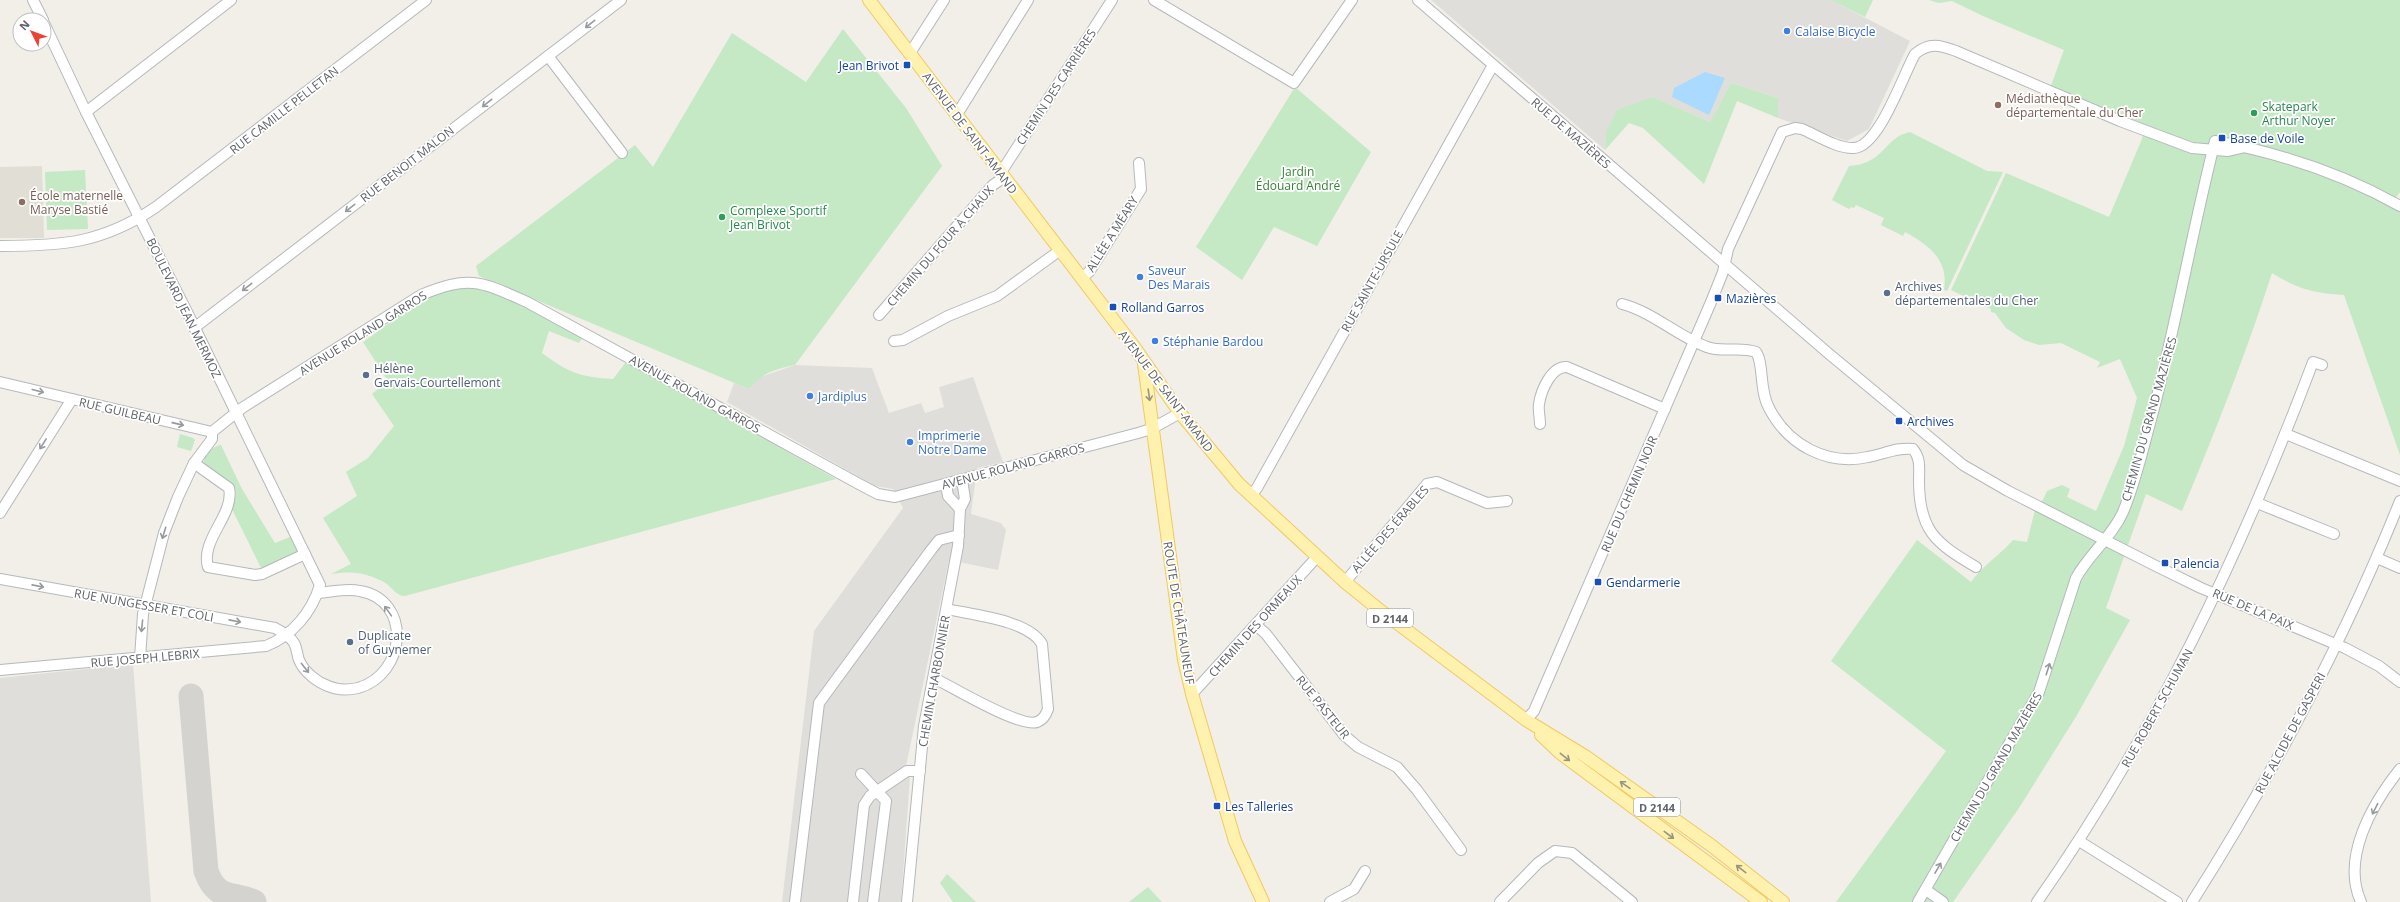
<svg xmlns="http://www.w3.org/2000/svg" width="2400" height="902" font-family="'Open Sans',sans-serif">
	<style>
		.industrial { fill: #e0deda }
		.education { fill: #e1ded6 }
		.green { fill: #c5e8c5 }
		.water { fill: #aadaff }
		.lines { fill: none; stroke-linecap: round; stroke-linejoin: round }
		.taxiway { stroke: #d4d3d0; stroke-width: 25 }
		.minor-casing { stroke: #b5b8bc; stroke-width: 12 }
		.major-casing { stroke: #f2c960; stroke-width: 14 }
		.minor { stroke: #fff; stroke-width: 10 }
		.major { stroke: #fff2af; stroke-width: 12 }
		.oneway { stroke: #979a9d }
		.oneway2 { stroke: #979581 }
		.shop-dot { fill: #3f7fe0; stroke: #fff; stroke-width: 1.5 }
		.transit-dot { fill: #1a4fb4; stroke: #fff; stroke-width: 1.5 }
		.education-dot { fill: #8d6e63; stroke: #fff; stroke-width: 1.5 }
		.leisure-dot { fill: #2e9e5b; stroke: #fff; stroke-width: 1.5 }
		.service-dot { fill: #5c6f8a; stroke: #fff; stroke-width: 1.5 }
		.labels { text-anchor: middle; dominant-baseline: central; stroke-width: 3.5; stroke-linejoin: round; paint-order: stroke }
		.shield { fill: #fff; stroke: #8f9295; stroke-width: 1 }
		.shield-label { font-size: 11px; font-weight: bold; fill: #5f6368 }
		.shop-label { font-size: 12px; fill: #366cbe; stroke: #fff; text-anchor: start }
		.transit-label { font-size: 12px; fill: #164399; stroke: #fff; text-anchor: start }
		.street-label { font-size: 12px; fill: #5f6368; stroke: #fff }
		.education-label { font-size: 12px; fill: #785e54; stroke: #fff; text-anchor: start }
		.leisure-label { font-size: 12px; fill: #27864d; stroke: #fff; text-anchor: start }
		.park-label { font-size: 12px; fill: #348238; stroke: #fff }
		.service-label { font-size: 12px; fill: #4e5e75; stroke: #fff; text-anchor: start }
	</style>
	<rect width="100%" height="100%" fill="#f1efe8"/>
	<g class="industrial">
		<polygon points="1431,0 1831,0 1910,41 1869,129 1847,141 1778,118 1778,98 1731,83 1710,122 1653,97 1638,103 1606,132 1605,150"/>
		<polygon points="795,365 872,368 889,413 921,403 925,413 944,407 939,387 973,377 1003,462 977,468 971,514 1001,523 1006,530 998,570 949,560 906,766 910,777 901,902 782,902 814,631 903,508 893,489 875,486 727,402 734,383 749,389 758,378"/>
		<polygon points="133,664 151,902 0,902 0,678"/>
	</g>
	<polygon class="education" points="42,166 44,238 0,238 0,167"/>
	<g class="green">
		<polygon points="1831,0 1873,0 1865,17"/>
		<path d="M 1929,0 L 2400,0 L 2400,192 L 2393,201 L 2400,206 L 2400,455 L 2344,295 C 2313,293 2298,289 2272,273 C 2246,354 2215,432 2182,511 L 2146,494 L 2106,608 L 2130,620 L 2077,715 L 2019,808 L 1953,902 L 1836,902 L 1946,751 L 1831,661 L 1917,540 L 1971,582 C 1983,565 2000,555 2013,540 L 2027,542 L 2036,506 L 2043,500 L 2047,491 L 2062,485 L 2070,489 L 2067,497 L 2096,511 L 2124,446 L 2137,398 L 2120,359 L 2097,368 L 2100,362 L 2061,343 L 2039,345 L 2024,340 L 2006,328 L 1995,313 L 1991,312 L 1991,309 L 1951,290 L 2006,173 L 2109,217 L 2142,139 L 2143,130 L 2049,91 L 2064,50 L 1983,16 L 1952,1 L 1939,3 Z"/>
		<path d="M 843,29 L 906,108 L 942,166 L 795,365 C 775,369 762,373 749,389 L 479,276 L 476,266 L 635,145 L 653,167 L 732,33 L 806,82 Z"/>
		<polygon points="1731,83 1778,98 1778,118 1737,101 1704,184 1643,128 1629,123 1605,150 1606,132 1617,110 1653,97 1710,122"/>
		<polygon points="1295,87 1371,152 1317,246 1274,227 1242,280 1196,247"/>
		<path d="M 1910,132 L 1987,171 L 2003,172 L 1947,291 L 1944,290 C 1949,260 1929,245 1905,232 L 1903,236 L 1881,225 L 1884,218 L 1856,205 L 1854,208 L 1851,207 L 1849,209 L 1832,200 L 1849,166 C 1885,164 1884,137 1910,132 Z"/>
		<polygon points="85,170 88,229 47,230 45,172"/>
		<path d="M 478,288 L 503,295 L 582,338 L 579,343 L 549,331 L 542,353 C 569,373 580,377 613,379 L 626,362 L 836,479 L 405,596 C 396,597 390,584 382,581 C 364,572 350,571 331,574 L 351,564 L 323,518 L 357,496 L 346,472 L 368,458 L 394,426 L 372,394 L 388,381 L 363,342 C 392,323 415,298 450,290 C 459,287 469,289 478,288 Z"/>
		<polygon points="180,434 193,438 195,440 191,451 177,447"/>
		<path d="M 221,445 L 242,489 L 275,543 L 290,537 L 297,550 L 295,554 L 266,569 L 265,567 L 261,568 L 231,507 L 236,495 L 235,488 L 204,465 C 202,453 212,447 221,445 Z"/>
		<polygon points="947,874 976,902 953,902 940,883"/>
		<polygon points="1148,887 1162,902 1129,902"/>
	</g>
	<polygon class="water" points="1705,72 1725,78 1709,115 1672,97 1674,88"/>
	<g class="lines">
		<path class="taxiway" d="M 191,696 L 206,871 C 217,901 231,892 254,902"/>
		<g class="minor-casing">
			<g id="minor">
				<polyline points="33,0 43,20"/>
				<polyline points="1154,0 1294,83 1352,0"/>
				<polyline points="1418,0 1828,353 1963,465 2008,491 2154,565 2201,588 2345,648 2379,666 2400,682"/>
				<polyline points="910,53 944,0"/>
				<polyline points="548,56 622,153"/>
				<polyline points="86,112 231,0"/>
				<polyline points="956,116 1028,0"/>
				<polyline points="1000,174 1112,0"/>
				<path d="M 0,246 C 63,246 103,243 156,207 L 426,0"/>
				<polyline points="1081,278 1089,272 1141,189 1139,163"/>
				<path d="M 1622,304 C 1653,312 1677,336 1707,347 C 1723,353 1740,346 1756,352 C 1764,363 1759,390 1769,408 C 1788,445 1827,466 1868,457 C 1884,454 1897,447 1913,449 C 1921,459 1919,468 1919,481 C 1919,530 1935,543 1976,567"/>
				<polyline points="879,315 993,185 1003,178"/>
				<polyline points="194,328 621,0"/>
				<polyline points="894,341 903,340 948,316 997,296 1059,251"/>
				<path d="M 0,382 L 212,432 L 242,408 L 421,295 C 470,275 480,281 527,302 L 859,484 L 878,494 L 895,497 L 1138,433 L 1151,429 L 1180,413"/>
				<path d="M 1540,424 C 1540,418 1538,410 1539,404 C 1541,391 1551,366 1567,367 L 1665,409"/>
				<polyline points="2286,434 2400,481"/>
				<path d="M 194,463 L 229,488 C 235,515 200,539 208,567 L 255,575 L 262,574 L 305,554"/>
				<polyline points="946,484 948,496 960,509"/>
				<polyline points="1251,495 1257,488 1493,65"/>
				<polyline points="2257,503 2334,534"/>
				<polyline points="0,513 72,399"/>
				<polyline points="2377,558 2400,568"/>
				<path d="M 0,579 L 275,628 C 282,632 290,636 294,643 C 297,648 297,655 299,660 C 304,672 317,682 328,686 C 337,690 349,690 358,688 C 407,674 412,600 360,591 C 346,588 332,592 318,593"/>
				<polyline points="1345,582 1427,484 1437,482 1487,503 1507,501"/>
				<polyline points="1256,625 1266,634 1344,735 1358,747 1397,767 1417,790 1461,850"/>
				<polyline points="140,658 143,614 164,533 178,497 194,463 212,439 212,432"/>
				<path d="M 0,670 L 266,646 C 292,636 312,612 320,585 L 191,320 L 86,112 L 44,23"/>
				<path d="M 934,678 C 952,687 1020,728 1037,722 C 1043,720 1046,715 1048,709 L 1042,644 C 1028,620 973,615 947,609"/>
				<polyline points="1192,694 1317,557"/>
				<path d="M 1526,720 L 1534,711 L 1711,302 L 1723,272 L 1728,249 L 1782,132 L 1795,128 L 1802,129 C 1816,135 1838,149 1854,148 C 1879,147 1903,75 1915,54 C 1929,42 1940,45 1956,51 L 2120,121 L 2192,148 L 2228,151 L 2241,148"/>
				<polyline points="861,774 886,801 873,902"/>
				<polyline points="2079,841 2177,902"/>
				<polyline points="1926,890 1943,902"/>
				<polyline points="795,902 819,703 931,550 939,540 959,535"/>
				<polyline points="853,902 864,805 870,796 907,771 920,771"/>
				<polyline points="907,902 924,726 958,546 960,509 965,499 962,480"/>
				<polyline points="1330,902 1354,889 1365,871"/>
				<polyline points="1500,902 1538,863 1555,851 1572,853 1632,902"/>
				<path d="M 1918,902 L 2039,692 L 2076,578 C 2089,554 2112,537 2123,512 C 2136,481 2143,448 2152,416 C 2176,325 2192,232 2215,141 C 2280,153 2343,174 2400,206"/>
				<path d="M 2037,902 C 2155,734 2241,553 2313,362 L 2322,365"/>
				<path d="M 2192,902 C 2273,774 2344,641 2400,501"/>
				<path d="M 2361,902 C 2341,858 2372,804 2400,769"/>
			</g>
		</g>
		<g class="major-casing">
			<g id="major">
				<polyline points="869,0 1135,348 1180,413 1239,484 1345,582 1377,608 1526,720 1585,756 1712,846 1783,902"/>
				<polyline points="1144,364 1184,660 1192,694 1235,841 1263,902"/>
				<polyline points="1541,735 1560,753 1761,902"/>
			</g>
		</g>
		<use href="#minor" class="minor"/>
		<use href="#major" class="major"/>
	</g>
	<defs><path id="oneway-shaft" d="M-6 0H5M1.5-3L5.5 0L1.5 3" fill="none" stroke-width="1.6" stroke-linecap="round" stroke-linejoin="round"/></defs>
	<g class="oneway">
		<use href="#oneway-shaft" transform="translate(590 24) rotate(142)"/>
		<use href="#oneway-shaft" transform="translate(487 103) rotate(142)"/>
		<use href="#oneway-shaft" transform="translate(350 208) rotate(142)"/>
		<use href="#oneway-shaft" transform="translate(247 287) rotate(142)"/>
		<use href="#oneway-shaft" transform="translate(38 391) rotate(14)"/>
		<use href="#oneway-shaft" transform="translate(178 424) rotate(13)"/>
		<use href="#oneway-shaft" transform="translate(43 444) rotate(122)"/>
		<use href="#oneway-shaft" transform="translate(164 533) rotate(107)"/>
		<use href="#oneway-shaft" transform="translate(38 586) rotate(11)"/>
		<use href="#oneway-shaft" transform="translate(388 611) rotate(-125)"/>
		<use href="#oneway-shaft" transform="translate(235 621) rotate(11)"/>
		<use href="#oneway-shaft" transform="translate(142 626) rotate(96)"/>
		<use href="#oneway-shaft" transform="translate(305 668) rotate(52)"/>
		<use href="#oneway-shaft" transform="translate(2048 669) rotate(-72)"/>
		<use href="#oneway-shaft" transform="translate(2375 809) rotate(117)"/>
		<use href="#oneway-shaft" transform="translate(1938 868) rotate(-60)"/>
	</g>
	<g class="oneway2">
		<use href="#oneway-shaft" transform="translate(1149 395) rotate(82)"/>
		<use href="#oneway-shaft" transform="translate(1565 757) rotate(38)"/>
		<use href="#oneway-shaft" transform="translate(1625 785) rotate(-145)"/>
		<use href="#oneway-shaft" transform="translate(1669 835) rotate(37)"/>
		<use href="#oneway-shaft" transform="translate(1741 869) rotate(-142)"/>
	</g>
	<g class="shop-dot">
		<circle cx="1787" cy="31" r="4"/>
		<circle cx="1140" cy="277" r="4"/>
		<circle cx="1155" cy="341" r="4"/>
		<circle cx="810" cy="396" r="4"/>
		<circle cx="910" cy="442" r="4"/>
	</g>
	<g class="transit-dot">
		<rect x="903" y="61" width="8" height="8" rx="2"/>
		<rect x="2218" y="134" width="8" height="8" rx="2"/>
		<rect x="1714" y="294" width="8" height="8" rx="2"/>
		<rect x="1109" y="303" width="8" height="8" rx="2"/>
		<rect x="1895" y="417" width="8" height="8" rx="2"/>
		<rect x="2161" y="559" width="8" height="8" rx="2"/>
		<rect x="1594" y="578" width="8" height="8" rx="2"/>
		<rect x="1213" y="802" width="8" height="8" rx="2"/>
	</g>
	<g class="education-dot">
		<circle cx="1998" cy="105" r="4"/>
		<circle cx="22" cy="202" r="4"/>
	</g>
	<g class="leisure-dot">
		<circle cx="2254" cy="113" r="4"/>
		<circle cx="722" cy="217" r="4"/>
	</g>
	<g class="service-dot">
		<circle cx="1887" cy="293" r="4"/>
		<circle cx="366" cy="375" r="4"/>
		<circle cx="350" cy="642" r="4"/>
	</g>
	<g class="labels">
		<g class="shield">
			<rect x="1367" y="609" width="46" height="18" rx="3"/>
			<rect x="1634" y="798" width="46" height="18" rx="3"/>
		</g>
		<g class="shield-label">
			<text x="1390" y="618">D 2144</text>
			<text x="1657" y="807">D 2144</text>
		</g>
		<g class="shop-label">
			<text x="1795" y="31">Calaise Bicycle</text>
			<text x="1148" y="270">Saveur<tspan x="1148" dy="14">Des Marais</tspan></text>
			<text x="1163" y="341">Stéphanie Bardou</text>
			<text x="818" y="396">Jardiplus</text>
			<text x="918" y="435">Imprimerie<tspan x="918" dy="14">Notre Dame</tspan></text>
		</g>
		<g class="transit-label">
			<text x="899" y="65" text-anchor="end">Jean Brivot</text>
			<text x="2230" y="138">Base de Voile</text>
			<text x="1726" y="298">Mazières</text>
			<text x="1121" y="307">Rolland Garros</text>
			<text x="1907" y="421">Archives</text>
			<text x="2173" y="563">Palencia</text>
			<text x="1606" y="582">Gendarmerie</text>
			<text x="1225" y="806">Les Talleries</text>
		</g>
		<g class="street-label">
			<text transform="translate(1056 87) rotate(-57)">CHEMIN DES CARRIÈRES</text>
			<text transform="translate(284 110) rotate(-38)">RUE CAMILLE PELLETAN</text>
			<text transform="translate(970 133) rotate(53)">AVENUE DE SAINT-AMAND</text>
			<text transform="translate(1571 133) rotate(41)">RUE DE MAZIÈRES</text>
			<text transform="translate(407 164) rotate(-38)">RUE BENOIT MALON</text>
			<text transform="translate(1112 234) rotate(-58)">ALLÉE A MÉARY</text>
			<text transform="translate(940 246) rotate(-49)">CHEMIN DU FOUR À CHAUX</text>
			<text transform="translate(1372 281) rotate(-61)">RUE SAINTE-URSULE</text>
			<text transform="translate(184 308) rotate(64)">BOULEVARD JEAN MERMOZ</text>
			<text transform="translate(363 333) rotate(-32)">AVENUE ROLAND GARROS</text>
			<text transform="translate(1166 391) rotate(53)">AVENUE DE SAINT-AMAND</text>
			<text transform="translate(695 394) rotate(29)">AVENUE ROLAND GARROS</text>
			<text transform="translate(120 411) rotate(13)">RUE GUILBEAU</text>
			<text transform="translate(2149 419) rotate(-74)">CHEMIN DU GRAND MAZIÈRES</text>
			<text transform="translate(1013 466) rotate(-15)">AVENUE ROLAND GARROS</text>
			<text transform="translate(1629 494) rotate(-67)">RUE DU CHEMIN NOIR</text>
			<text transform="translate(1390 529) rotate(-49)">ALLÉE DES ÉRABLES</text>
			<text transform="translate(144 605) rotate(10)">RUE NUNGESSER ET COLI</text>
			<text transform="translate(2253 609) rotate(23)">RUE DE LA PAIX</text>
			<text transform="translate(1179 613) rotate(81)">ROUTE DE CHÂTEAUNEUF</text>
			<text transform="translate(1255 626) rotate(-48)">CHEMIN DES ORMEAUX</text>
			<text transform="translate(145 658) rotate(-5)">RUE JOSEPH LEBRIX</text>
			<text transform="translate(934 681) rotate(-80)">CHEMIN CHARBONNIER</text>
			<text transform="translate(1323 707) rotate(51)">RUE PASTEUR</text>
			<text transform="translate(2157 708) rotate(-61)">RUE ROBERT SCHUMAN</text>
			<text transform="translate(2290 733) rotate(-62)">RUE ALCIDE DE GASPERI</text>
			<text transform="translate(1996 767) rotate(-60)">CHEMIN DU GRAND MAZIÈRES</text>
		</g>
		<g class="education-label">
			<text x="2006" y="98">Médiathèque<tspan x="2006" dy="14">départementale du Cher</tspan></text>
			<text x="30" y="195">École maternelle<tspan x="30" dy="14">Maryse Bastié</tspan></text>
		</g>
		<g class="leisure-label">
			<text x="2262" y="106">Skatepark<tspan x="2262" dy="14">Arthur Noyer</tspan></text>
			<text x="730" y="210">Complexe Sportif<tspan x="730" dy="14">Jean Brivot</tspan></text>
		</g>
		<g class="park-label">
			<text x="1298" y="171">Jardin<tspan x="1298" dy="14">Édouard André</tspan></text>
		</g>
		<g class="service-label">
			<text x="1895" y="286">Archives<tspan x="1895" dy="14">départementales du Cher</tspan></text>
			<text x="374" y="368">Hélène<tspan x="374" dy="14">Gervais-Courtellemont</tspan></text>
			<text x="358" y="635">Duplicate<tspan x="358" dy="14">of Guynemer</tspan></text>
		</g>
	</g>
	<g transform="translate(32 32) rotate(312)"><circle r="19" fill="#ffffff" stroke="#bfc1c3"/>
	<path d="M0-3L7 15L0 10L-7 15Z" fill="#ea4335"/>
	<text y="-6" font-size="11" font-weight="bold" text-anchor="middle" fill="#5f6368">N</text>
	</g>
</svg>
